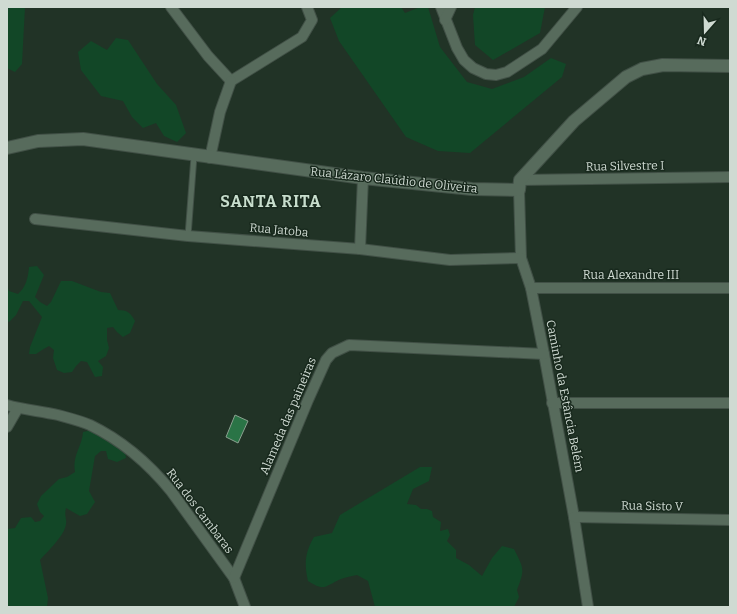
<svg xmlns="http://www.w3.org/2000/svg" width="737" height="614" font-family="Bitter,serif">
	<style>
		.green { fill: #124727 }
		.building { fill: #2a7446; stroke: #8ba090 }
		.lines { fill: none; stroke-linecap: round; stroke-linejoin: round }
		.service-casing { stroke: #415046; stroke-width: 7 }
		.minor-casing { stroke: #415046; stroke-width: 12 }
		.tertiary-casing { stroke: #415046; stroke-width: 14 }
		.service { stroke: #576b5c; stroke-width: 5 }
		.minor { stroke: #576b5c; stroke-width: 10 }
		.tertiary { stroke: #576b5c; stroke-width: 12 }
		.labels { text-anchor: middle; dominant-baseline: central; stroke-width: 3; stroke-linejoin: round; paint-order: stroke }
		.street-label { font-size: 12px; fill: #cfdad2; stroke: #18291d }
		.district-label { font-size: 16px; font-weight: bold; letter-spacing: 1px; fill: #c8decd; stroke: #18291d }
	</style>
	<rect width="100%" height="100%" fill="#213326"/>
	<g class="green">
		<polygon points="7,7 25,7 22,64 15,72 7,68"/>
		<polygon points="342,7 401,7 405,13 420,7 428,7 440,47 467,82 492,89 524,77 551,58 566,64 562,77 470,153 438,151 406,137 339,41 330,18"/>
		<polygon points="475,7 545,7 540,33 493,60 475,45 473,15"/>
		<polygon points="116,38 128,40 157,84 176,105 186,133 177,142 164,136 156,123 143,128 132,117 123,101 101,96 81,70 78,52 91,41 107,50"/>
		<path d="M 37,266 L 44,275 L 35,297 L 40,302 L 47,306 L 51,302 L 61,281 L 72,281 L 101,292 L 110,293 L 118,310 C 127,310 131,313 135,321 L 130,333 L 123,337 L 117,332 L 113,327 L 107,328 L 107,340 L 109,348 L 106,356 L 98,361 L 103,367 L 102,376 L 95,377 L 87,362 L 81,361 L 76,366 L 72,372 L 64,373 L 57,370 L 53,358 L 54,350 L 49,346 L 42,350 L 36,354 L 29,354 L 30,347 L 42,317 L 29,301 L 23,301 L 16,315 L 9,322 L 7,321 L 7,285 L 9,291 L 18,294 C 26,287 28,278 29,267 Z"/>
		<path d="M 92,430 L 125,452 L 126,458 L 117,462 L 108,459 L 106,451 L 101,451 L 95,456 L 89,491 L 95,502 L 87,514 L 80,516 L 66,508 C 64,516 67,519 66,524 C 65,535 48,551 40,560 L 48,598 L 47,607 L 7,607 L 7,529 L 15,528 L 21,518 L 31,517 L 35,522 L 40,521 L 44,516 L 40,512 L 37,504 L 41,496 L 59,479 L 67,477 L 75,472 C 72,455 82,447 83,432 Z"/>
		<path d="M 420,467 L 432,467 L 429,481 L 413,489 L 407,504 L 416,505 L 421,509 L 427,509 L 432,511 L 433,517 L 441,522 L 440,531 L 448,529 L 450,535 L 447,541 L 456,550 L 456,558 L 469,565 L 482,576 L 492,558 L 502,546 L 514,549 C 524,569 525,569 517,590 L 519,597 L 514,607 L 375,607 L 368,581 L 357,575 C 352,576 346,577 341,579 C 325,586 325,592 308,581 C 304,564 305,552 314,537 L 332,533 L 340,515 Z"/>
	</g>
	<polygon class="building" points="235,415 248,421 238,443 226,437"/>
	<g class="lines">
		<g class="service-casing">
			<polyline id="service" points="188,236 194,156"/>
		</g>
		<g class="minor-casing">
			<g id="minor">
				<polyline points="171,7 208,56 231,81"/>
				<polyline points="441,7 457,48 464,60 473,68 486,74 496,75 507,72 542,49 577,7"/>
				<polyline points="445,20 451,7"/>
				<polyline points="231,81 302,37 312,20 307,7"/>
				<polyline points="210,158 220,112 231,81"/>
				<polyline points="520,180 730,177"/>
				<polyline points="519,190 521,258 531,288 544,354 574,517 588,607"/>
				<polyline points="35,219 188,236 360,249 450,260 521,258"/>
				<polyline points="360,249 363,178"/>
				<polyline points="531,288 730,288"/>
				<polyline points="552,403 730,403"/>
				<path d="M 7,405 C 24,410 41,411 58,415 C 69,418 81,421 90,425 C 121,440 149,464 171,491 L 234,578 L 245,607"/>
				<polyline points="7,427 18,408"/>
				<polyline points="574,517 730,520"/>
				<polyline points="234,578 308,400 326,360 332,353 349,345 544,354"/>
			</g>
		</g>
		<g class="tertiary-casing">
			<polyline id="tertiary" points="7,148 38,141 83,139 363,178 472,189 519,190 520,180 574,121 626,77 642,69 663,65 730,66"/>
		</g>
		<use href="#service" class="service"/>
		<use href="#minor" class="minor"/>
		<use href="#tertiary" class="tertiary"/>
	</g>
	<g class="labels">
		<g class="street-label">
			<text transform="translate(625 166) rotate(-1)">Rua Silvestre I</text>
			<text transform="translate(394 180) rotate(6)">Rua Lázaro Claúdio de Oliveira</text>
			<text transform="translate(279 230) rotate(5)">Rua Jatoba</text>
			<text x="631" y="275">Rua Alexandre III</text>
			<text transform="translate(565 396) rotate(79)">Caminho da Estância Belém</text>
			<text transform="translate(288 416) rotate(-67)">Alameda das paineiras</text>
			<text transform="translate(652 506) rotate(1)">Rua Sisto V</text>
			<text transform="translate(200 511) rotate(53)">Rua dos Cambaras</text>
		</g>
		<g class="district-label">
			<text x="271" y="201">SANTA RITA</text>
		</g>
	</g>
	<rect width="737" height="614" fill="none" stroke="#cfdad2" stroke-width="16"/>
	<g transform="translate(705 32) rotate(200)" stroke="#18291d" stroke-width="3" paint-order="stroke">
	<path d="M0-3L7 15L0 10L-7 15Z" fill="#cfdad2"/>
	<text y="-6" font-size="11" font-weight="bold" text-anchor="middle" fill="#cfdad2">N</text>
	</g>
</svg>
